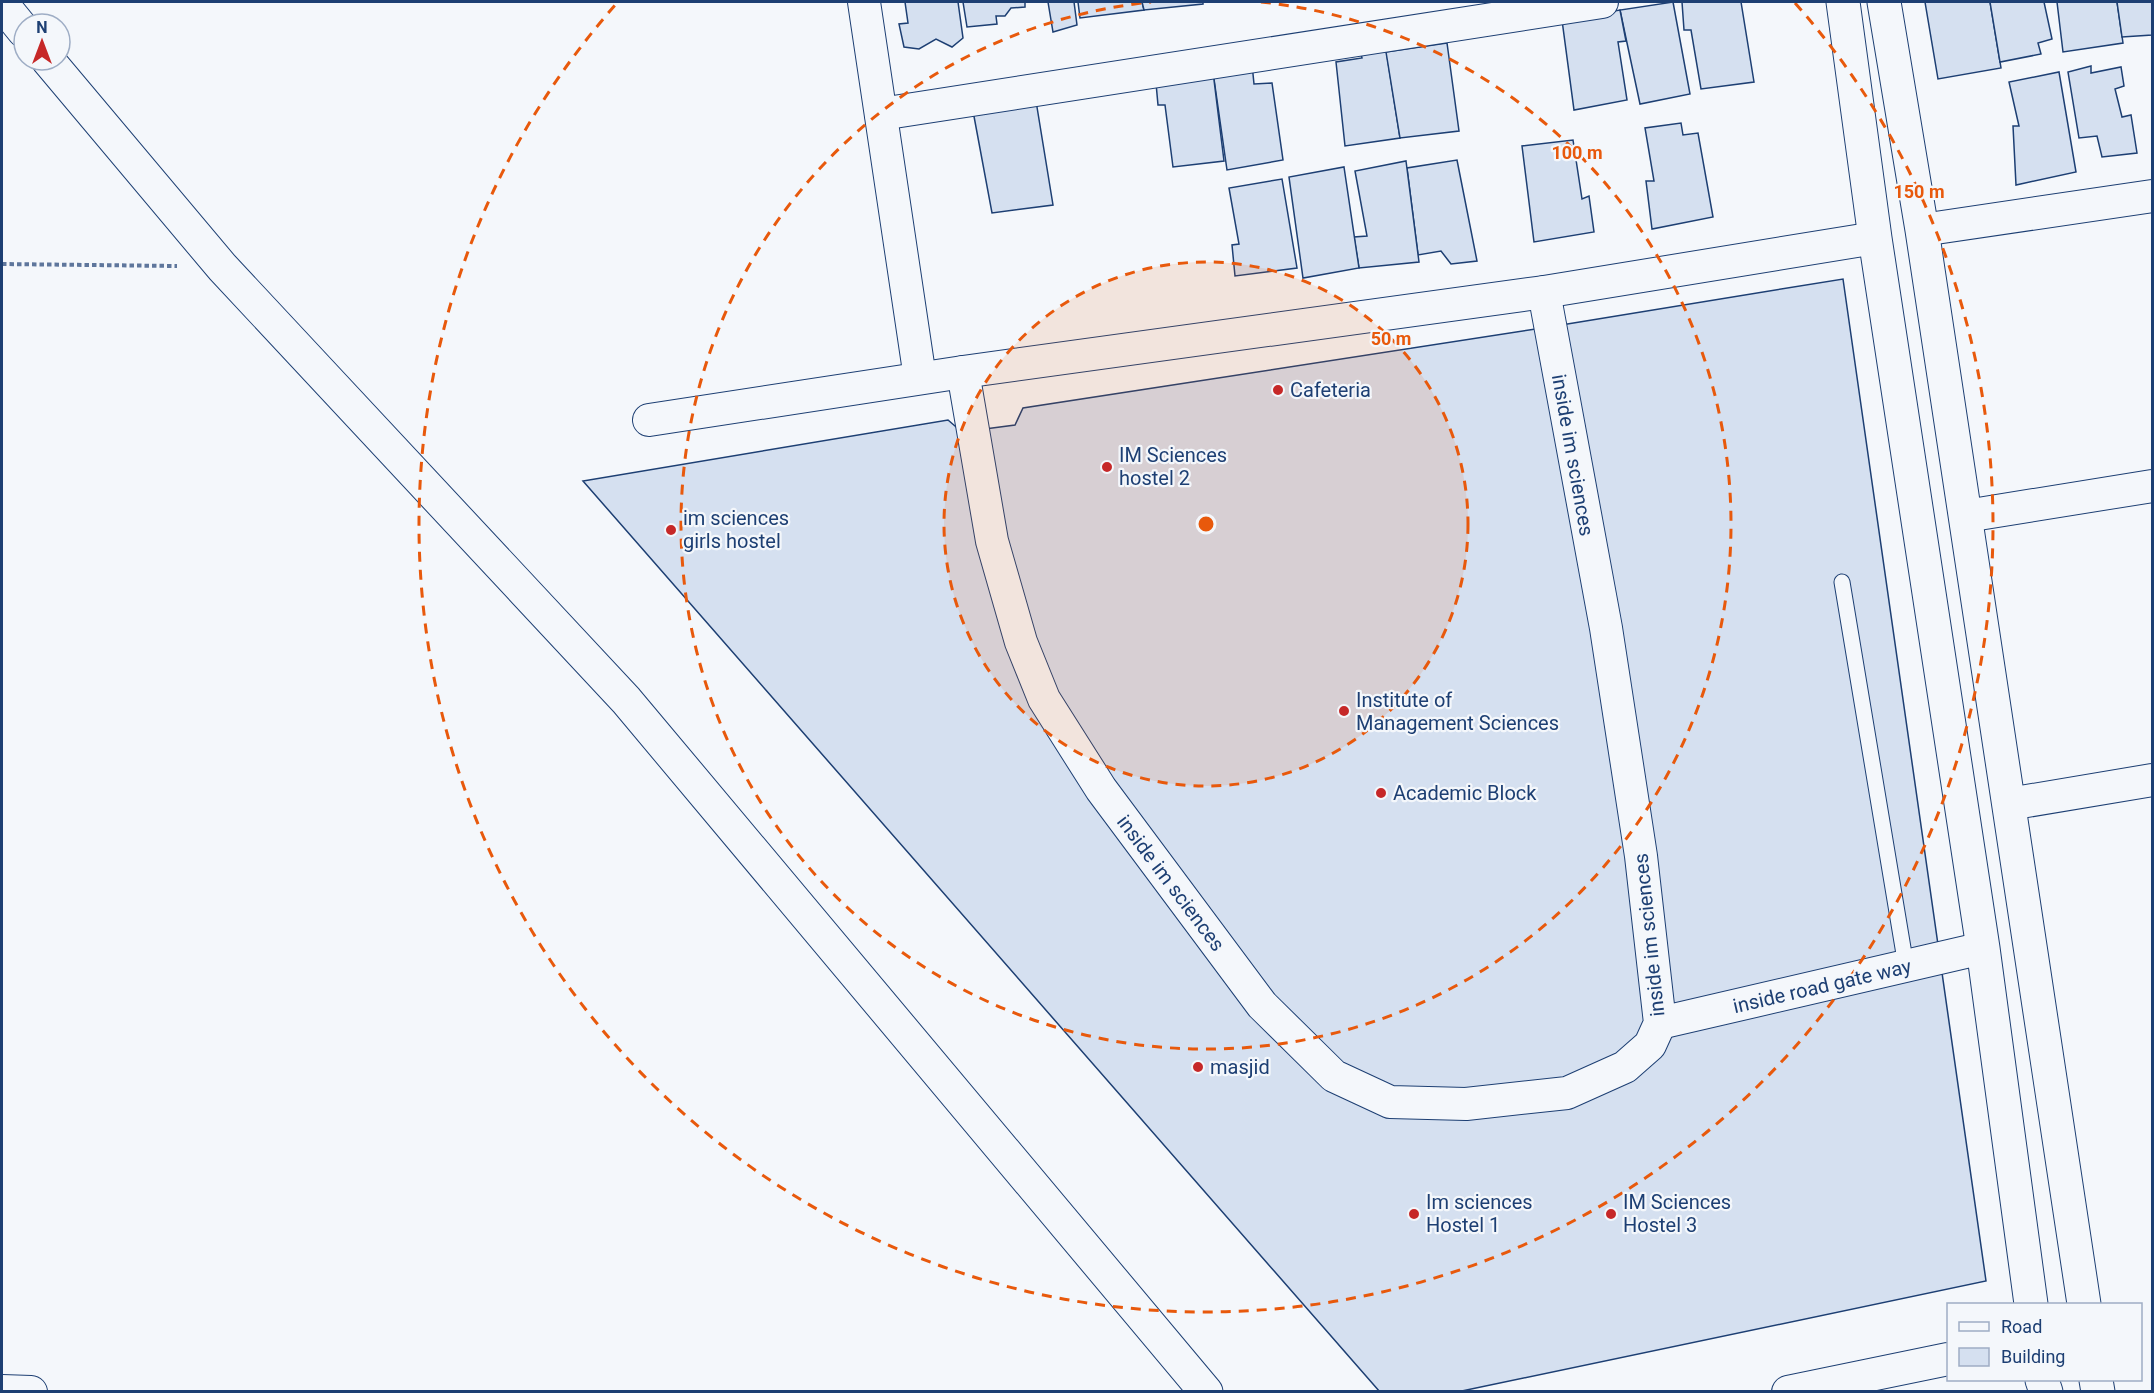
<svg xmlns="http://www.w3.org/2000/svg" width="2154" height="1393" font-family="Roboto,sans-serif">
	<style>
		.building { fill: #d5e0f0; stroke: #1d3f73; stroke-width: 1.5 }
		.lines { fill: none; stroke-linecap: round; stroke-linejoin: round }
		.service-casing { stroke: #1d3f73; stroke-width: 17 }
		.minor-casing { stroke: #1d3f73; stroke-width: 34 }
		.tertiary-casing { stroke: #1d3f73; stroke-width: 35 }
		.secondary-casing { stroke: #1d3f73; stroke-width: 35 }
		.path { stroke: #5e769c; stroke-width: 4; stroke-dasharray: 4.5 3; stroke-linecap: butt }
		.service { stroke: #f4f7fb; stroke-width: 15 }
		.minor { stroke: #f4f7fb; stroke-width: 32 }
		.tertiary { stroke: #f4f7fb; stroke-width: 33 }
		.secondary { stroke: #f4f7fb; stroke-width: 33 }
		.ring { fill: none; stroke: #e8590c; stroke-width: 3; stroke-dasharray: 10 8 }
		.poi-dot { fill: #c62828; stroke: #f4f7fb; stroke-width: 2 }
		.labels { text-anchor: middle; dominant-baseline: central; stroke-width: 4.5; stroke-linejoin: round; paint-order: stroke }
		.poi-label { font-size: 20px; fill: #1d3f73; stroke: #f4f7fb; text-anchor: start }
		.street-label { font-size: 20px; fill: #1d3f73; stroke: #f4f7fb }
		.centre { fill: #e8590c; stroke: #f4f7fb; stroke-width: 3 }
		.ring-label { font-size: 18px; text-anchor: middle; font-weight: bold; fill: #e8590c; stroke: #f4f7fb; stroke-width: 4.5; stroke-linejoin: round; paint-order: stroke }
	</style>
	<rect width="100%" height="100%" fill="#f4f7fb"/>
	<g class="building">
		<polygon points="905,2 958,2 963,38 952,47 936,39 919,49 904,47 899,24 908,23"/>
		<polygon points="963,2 1025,2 1025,7 1011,8 1005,16 996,16 997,24 967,27"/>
		<polygon points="1048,2 1074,2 1077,25 1053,32"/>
		<polygon points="1078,2 1142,2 1144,10 1080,18"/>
		<polygon points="1142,2 1203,2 1203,4 1144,10"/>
		<polygon points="1673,2 1690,94 1640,104 1620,10"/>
		<polygon points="1682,2 1741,2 1754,82 1701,89 1691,30 1684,30"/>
		<polygon points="1925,2 1990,2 2001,68 1938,79"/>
		<polygon points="1990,2 2044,2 2052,39 2038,43 2041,54 2000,62"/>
		<polygon points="2057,2 2117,2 2123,43 2063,52"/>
		<polygon points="2117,2 2152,2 2152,35 2122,37"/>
		<polygon points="1620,10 1626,41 1618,42 1627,100 1574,110 1562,20"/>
		<polygon points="1385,43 1400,138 1345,146 1336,62 1362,58 1359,47"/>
		<polygon points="1447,43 1459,131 1400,138 1386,52"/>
		<polygon points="1252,64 1254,84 1272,83 1283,160 1227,170 1213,72"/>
		<polygon points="2091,66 2091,73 2121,67 2124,86 2115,89 2122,117 2131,115 2137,153 2102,157 2097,136 2079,138 2068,72"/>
		<polygon points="1213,72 1224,161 1173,167 1165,105 1158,105 1156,83"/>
		<polygon points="2059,72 2076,172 2016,185 2013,126 2019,126 2009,82"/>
		<polygon points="1036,101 1053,205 992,213 973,111"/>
		<polygon points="1681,123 1683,135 1698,133 1713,217 1652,229 1646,181 1654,181 1645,128"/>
		<polygon points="1573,140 1582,199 1589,196 1594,232 1534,242 1522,146"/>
		<polygon points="1457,160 1477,261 1451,264 1441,251 1418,255 1407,168"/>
		<polygon points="1406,161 1419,262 1359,268 1354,237 1367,236 1355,171"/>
		<polygon points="1344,167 1359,268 1303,278 1289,177"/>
		<polygon points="1282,179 1297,268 1235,276 1232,245 1239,244 1229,188"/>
		<polygon points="1843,279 1986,1281 1457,1392 1380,1392 583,481 948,420 962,432 1015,425 1023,408 1549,327"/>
	</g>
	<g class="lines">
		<g class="service-casing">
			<polyline id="service" points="1842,582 1906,966"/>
		</g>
		<g class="minor-casing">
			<g id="minor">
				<polyline points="864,2 920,378"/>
				<polyline points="881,114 1602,2"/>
				<polyline points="1922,230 2152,196"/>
				<polyline points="963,372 992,541 1021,642 1044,699 1101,789 1262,1005 1334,1076 1390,1102 1466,1104 1567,1093 1625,1067 1650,1045 1660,1023 1641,856 1606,628 1544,292"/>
				<polyline points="649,420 963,372 1544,292 1875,238"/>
				<polyline points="1966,516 2152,486"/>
				<polyline points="2009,804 2152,780"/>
				<polyline points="1660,1023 1983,948"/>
				<polyline points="2,1391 31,1392"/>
				<polyline points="1788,1392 1948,1359"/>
			</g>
		</g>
		<g class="tertiary-casing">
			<g id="tertiary">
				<polyline points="1843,2 1875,238 1983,948 2031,1304"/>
				<polyline points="1884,2 1922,230 2084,1304"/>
				<polyline points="2042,1380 2046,1392"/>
				<polyline points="2096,1380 2098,1392"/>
			</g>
		</g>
		<g class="secondary-casing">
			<g id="secondary">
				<polyline points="2,4 24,31"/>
				<polyline points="48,60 222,267 626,700 1206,1392"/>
			</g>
		</g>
		<polyline class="path" points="2,264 177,266"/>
		<use href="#service" class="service"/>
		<use href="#minor" class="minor"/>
		<use href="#tertiary" class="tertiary"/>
		<use href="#secondary" class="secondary"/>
	</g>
	<circle cx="1206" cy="524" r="262" fill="#e8590c" fill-opacity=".12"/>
	<g class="ring">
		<circle cx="1206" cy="524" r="262"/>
		<path d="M1261 2A525 525 0 1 1 1151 2"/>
		<path d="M1795 3A787 787 0 1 1 617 3"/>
	</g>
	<g class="poi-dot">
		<circle cx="1278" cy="390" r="6"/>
		<circle cx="1107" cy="467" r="6"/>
		<circle cx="671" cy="530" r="6"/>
		<circle cx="1344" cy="711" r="6"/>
		<circle cx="1381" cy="793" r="6"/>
		<circle cx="1198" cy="1067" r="6"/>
		<circle cx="1414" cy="1214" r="6"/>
		<circle cx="1611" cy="1214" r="6"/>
	</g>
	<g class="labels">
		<g class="poi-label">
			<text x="1290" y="390">Cafeteria</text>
			<text x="1119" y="455">IM Sciences<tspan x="1119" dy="23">hostel 2</tspan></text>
			<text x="683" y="518">im sciences<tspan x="683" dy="23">girls hostel</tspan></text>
			<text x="1356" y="700">Institute of<tspan x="1356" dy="23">Management Sciences</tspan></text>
			<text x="1393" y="793">Academic Block</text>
			<text x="1210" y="1067">masjid</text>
			<text x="1426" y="1202">Im sciences<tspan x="1426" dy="23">Hostel 1</tspan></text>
			<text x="1623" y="1202">IM Sciences<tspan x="1623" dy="23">Hostel 3</tspan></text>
		</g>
		<g class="street-label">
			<text transform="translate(1573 455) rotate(80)">inside im sciences</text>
			<text transform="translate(1171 883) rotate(53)">inside im sciences</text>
			<text transform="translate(1649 935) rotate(-96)">inside im sciences</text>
			<text transform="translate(1822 986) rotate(-13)">inside road gate way</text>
		</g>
	</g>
	<circle cx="1206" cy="524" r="9" class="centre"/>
	<g class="ring-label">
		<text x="1577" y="159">100 m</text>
		<text x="1919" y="198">150 m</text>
		<text x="1391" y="345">50 m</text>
	</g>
	<rect width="2154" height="1393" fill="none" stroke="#1d3f73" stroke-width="6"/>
	<rect x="1947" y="1303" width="195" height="78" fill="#f4f7fb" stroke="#9eadc5" stroke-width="1.5"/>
	<rect x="1959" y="1322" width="30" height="9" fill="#f4f7fb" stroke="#9eadc5" stroke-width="1.5"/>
	<text x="2001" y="1333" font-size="18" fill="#1d3f73">Road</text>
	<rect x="1959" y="1348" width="30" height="18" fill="#d5e0f0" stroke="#9eadc5" stroke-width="1.5"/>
	<text x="2001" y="1363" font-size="18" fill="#1d3f73">Building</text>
	<g transform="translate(42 42)"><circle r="28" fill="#f4f7fb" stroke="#9eadc5" stroke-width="1.5"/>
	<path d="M0-4.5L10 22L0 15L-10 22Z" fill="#c62828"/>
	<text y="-9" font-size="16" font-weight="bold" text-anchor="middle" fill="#1d3f73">N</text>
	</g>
</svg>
